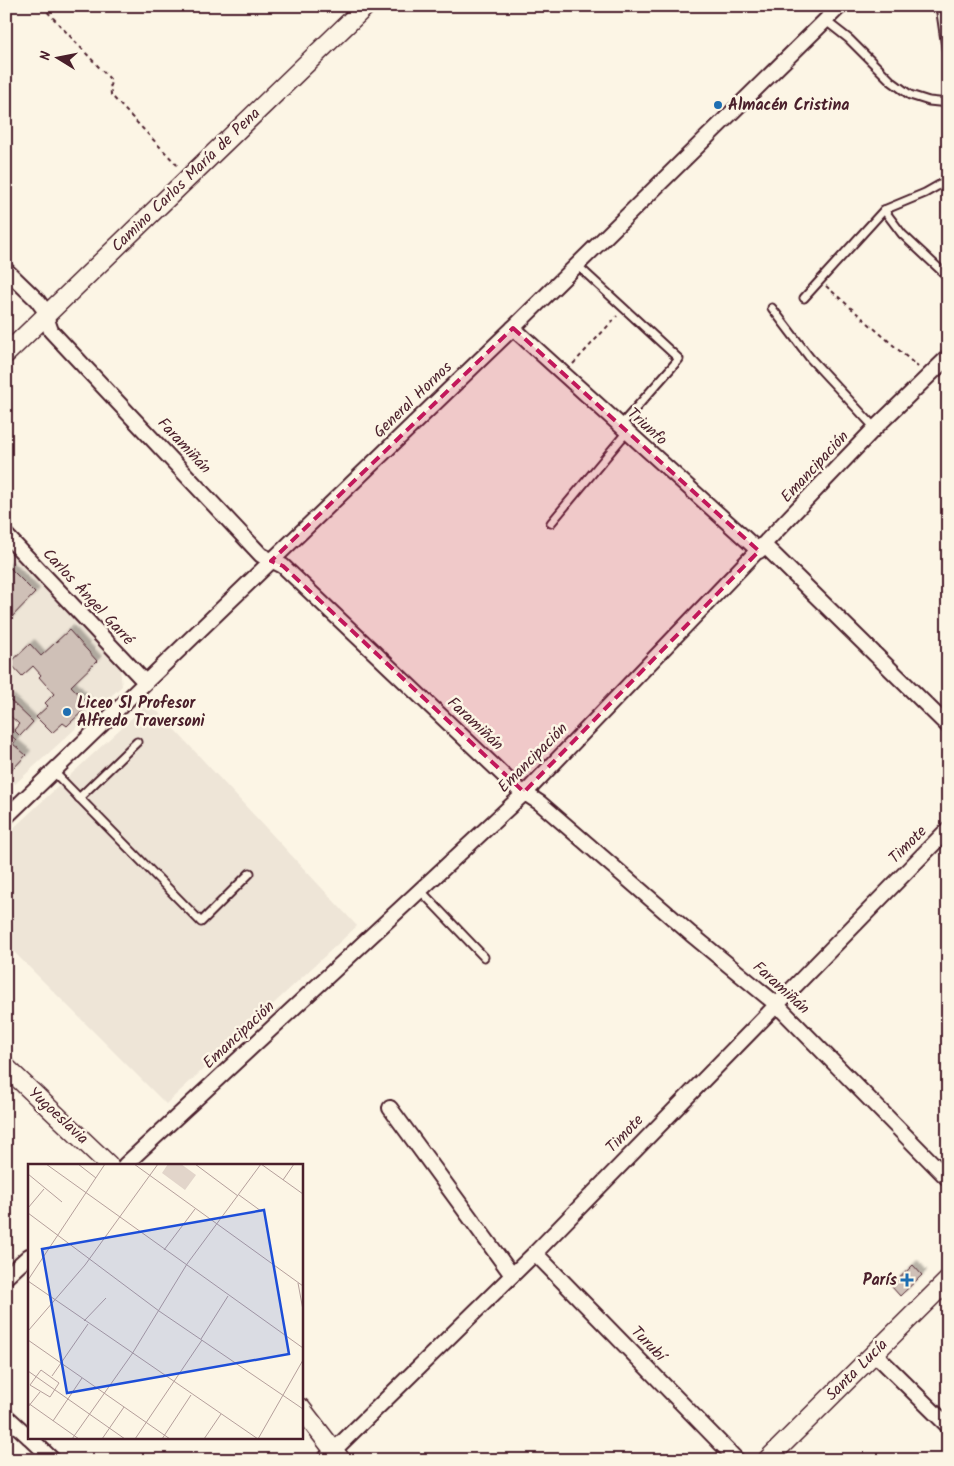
<svg xmlns="http://www.w3.org/2000/svg" width="954" height="1466" font-family="Kalam,sans-serif">
	<style>
		.built { fill: #eee5d7 }
		.building { fill: #cfc0b7; stroke: #4a1f2b; filter: url(#shadow) }
		.lines { fill: none; stroke-linecap: round; stroke-linejoin: round }
		.service-casing { stroke: #4a1f2b; stroke-width: 11 }
		.minor-casing { stroke: #4a1f2b; stroke-width: 18 }
		.tertiary-casing { stroke: #4a1f2b; stroke-width: 21 }
		.path { stroke: #4a1f2b; stroke-width: 2; stroke-dasharray: 4 4; stroke-linecap: butt }
		.service { stroke: #fcf5e5; stroke-width: 7 }
		.minor { stroke: #fcf5e5; stroke-width: 14 }
		.tertiary { stroke: #fcf5e5; stroke-width: 18 }
		.marked { fill: #c2185b; fill-opacity: 0.2; stroke: #c2185b; stroke-width: 4; stroke-dasharray: 10 6; stroke-linejoin: round }
		.poi-dot { fill: #1f6fb2; stroke: #fcf5e5; stroke-width: 2 }
		.labels { text-anchor: middle; dominant-baseline: central; stroke-width: 5; stroke-linejoin: round; paint-order: stroke }
		.poi-label { font-size: 16px; font-weight: bold; fill: #4a1f2b; stroke: #fcf5e5; text-anchor: start }
		.street-label { font-size: 16px; fill: #4a1f2b; stroke: #fcf5e5 }
		.inset-road { fill: none; stroke: #b59f9b; stroke-width: 1 }
		.view { fill: #1d4ed8; fill-opacity: 0.15; stroke: #1d4ed8; stroke-width: 2.5 }
		.inset-edge { fill: none; stroke: #4a1f2b; stroke-width: 2.5 }
	</style>
	<defs>
		<filter id="shadow"><feDropShadow dx="4.5" dy="-4.5" stdDeviation="1" flood-color="#0004"/></filter>
	</defs>
	<rect width="100%" height="100%" fill="#fcf5e5"/>
	<filter id="ink" filterUnits="userSpaceOnUse"><feTurbulence type="fractalNoise" baseFrequency=".02" numOctaves="2"/><feDisplacementMap in="SourceGraphic" scale="10" xChannelSelector="R" yChannelSelector="G"/><feConvolveMatrix kernelMatrix="1 2 1 2 8 2 1 2 1" color-interpolation-filters="sRGB"/></filter>
	<g filter="url(#ink)">
		<g class="built">
			<polygon points="6,546 120,668 122,686 15,784 6,774"/>
			<polygon points="149,702 357,926 166,1104 6,944 6,835"/>
		</g>
		<g class="building">
			<polygon points="8,566 35,593 6,623 6,568"/>
			<polygon points="69,630 97,661 71,686 89,705 67,726 63,723 52,733 36,717 48,706 45,703 54,694 39,677 41,675 33,666 22,676 10,663 30,644 41,656"/>
			<polygon points="9,699 33,722 20,736 14,730 19,724 8,714 6,717 6,702"/>
			<polygon points="6,731 16,740 13,744 26,755 13,769 6,763"/>
			<polygon points="913,1265 922,1275 900,1296 891,1286"/>
		</g>
		<g class="lines">
			<g class="service-casing">
				<g id="service">
					<polyline points="940,6 948,61"/>
					<polyline points="826,21 849,39 891,81 910,95 929,101 948,103"/>
					<polyline points="884,210 902,234 948,277"/>
					<polyline points="577,265 679,359 620,426"/>
					<polyline points="804,298 884,210 925,193 948,180"/>
					<polyline points="772,308 810,358 875,428"/>
					<polyline points="551,523 626,433"/>
					<polyline points="53,771 201,922 250,873"/>
					<polyline points="79,798 137,742"/>
					<polyline points="420,890 484,957"/>
				</g>
			</g>
			<g class="minor-casing">
				<g id="minor">
					<polyline points="6,270 37,300 43,308 51,331 261,555 283,566 517,788 540,803 691,934 776,1004 948,1179"/>
					<polyline points="513,328 759,551"/>
					<polyline points="6,535 145,682"/>
					<polyline points="765,546 948,726"/>
					<polyline points="6,817 513,328 840,6"/>
					<polyline points="390,1108 512,1275"/>
					<polyline points="125,1165 531,787 875,428 948,357"/>
					<polyline points="535,1253 737,1460"/>
					<polyline points="6,1277 29,1256"/>
					<polyline points="874,1353 948,1426"/>
					<polyline points="6,1416 29,1437"/>
					<polyline points="29,1437 53,1460"/>
					<polyline points="324,1460 535,1253 948,829"/>
				</g>
			</g>
			<g class="tertiary-casing">
				<g id="tertiary">
					<polyline points="6,354 366,6"/>
					<polyline points="6,1067 109,1165"/>
					<polyline points="301,1408 341,1460"/>
					<polyline points="767,1460 948,1280"/>
				</g>
			</g>
			<g class="path">
				<polyline points="42,6 110,79 111,95 179,167"/>
				<polyline points="826,286 918,367"/>
				<polyline points="573,364 617,316"/>
			</g>
			<use href="#service" class="service"/>
			<use href="#minor" class="minor"/>
			<use href="#tertiary" class="tertiary"/>
		</g>
	</g>
	<path class="marked" d="M 513,328 L 759,551 L 524,792 L 283,566 L 271,561 Z"/>
	<g class="poi-dot">
		<circle cx="718" cy="105" r="5"/>
		<circle cx="67" cy="712" r="5"/>
		<path d="M904.5 1272.5h5v5h5v5h-5v5h-5v-5h-5v-5h5z"/>
	</g>
	<g class="labels">
		<g class="poi-label">
			<text x="728" y="105">Almacén Cristina</text>
			<text x="77" y="703">Liceo 51 Profesor<tspan x="77" dy="18">Alfredo Traversoni</tspan></text>
			<text x="897" y="1280" text-anchor="end">París</text>
		</g>
		<g class="street-label">
			<text transform="translate(186 180) rotate(-44)">Camino Carlos María de Pena</text>
			<text transform="translate(413 400) rotate(-44)">General Hornos</text>
			<text transform="translate(647 427) rotate(42)">Triunfo</text>
			<text transform="translate(184 446) rotate(47)">Faramiñán</text>
			<text transform="translate(815 467) rotate(-47)">Emancipación</text>
			<text transform="translate(88 597) rotate(47)">Carlos Ángel Garré</text>
			<text transform="translate(475 724) rotate(43)">Faramiñán</text>
			<text transform="translate(533 758) rotate(-45)">Emancipación</text>
			<text transform="translate(908 845) rotate(-45)">Timote</text>
			<text transform="translate(781 988) rotate(42)">Faramiñán</text>
			<text transform="translate(239 1035) rotate(-43)">Emancipación</text>
			<text transform="translate(58 1116) rotate(43)">Yugoeslavia</text>
			<text transform="translate(625 1134) rotate(-46)">Timote</text>
			<text transform="translate(648 1344) rotate(46)">Turubí</text>
			<text transform="translate(857 1370) rotate(-45)">Santa Lucía</text>
		</g>
	</g>
	<g transform="translate(28 1164)">
		<rect width="275" height="275" fill="#fcf5e5"/>
		<path d="M 140,0 L 153,0 L 168,11 L 157,26 L 134,9 Z" fill="#e2d5ca"/>
		<path class="inset-road" d="M 18,0 L 275,184M 50,0 L 68,14M 106,0 L 275,122M 167,0 L 210,32M 233,0 L 275,30M 0,10 L 34,38M 255,16 L 266,0M 211,31 L 233,47M 0,44 L 16,25M 0,49 L 131,147 L 275,245M 136,86 L 167,45M 0,116 L 77,0M 0,117 L 230,275M 270,119 L 275,146M 56,157 L 78,134M 0,167 L 57,101 L 130,0M 173,175 L 200,132M 0,176 L 142,275M 13,206 L 31,219 L 22,233 L 2,221 ZM 0,207 L 97,275M 24,212 L 60,160M 0,239 L 51,275M 0,243 L 12,228M 25,257 L 54,214M 44,275 L 104,190 L 159,100 L 233,0M 74,275 L 96,243M 107,275 L 174,176M 134,275 L 163,231M 176,275 L 193,250M 230,275 L 275,196"/>
		<path class="view" d="M 236,46 L 261,190 L 39,229 L 14,85 Z"/>
		<rect width="275" height="275" class="inset-edge"/>
	</g>
	<rect width="954" height="1466" fill="none" stroke="#fcf5e5" stroke-width="25"/>
	<rect x="12" y="12" width="929" height="1441" fill="none" stroke="#4a1f2b" stroke-width="2" filter="url(#ink)"/>
	<g transform="translate(58 58) rotate(280)" stroke="#fcf5e5" stroke-width="4" paint-order="stroke">
	<path d="M0-4L9 19L0 12L-9 19Z" fill="#4a1f2b"/>
	<text y="-8" font-size="14" font-weight="bold" text-anchor="middle" fill="#4a1f2b">N</text>
	</g>
</svg>
